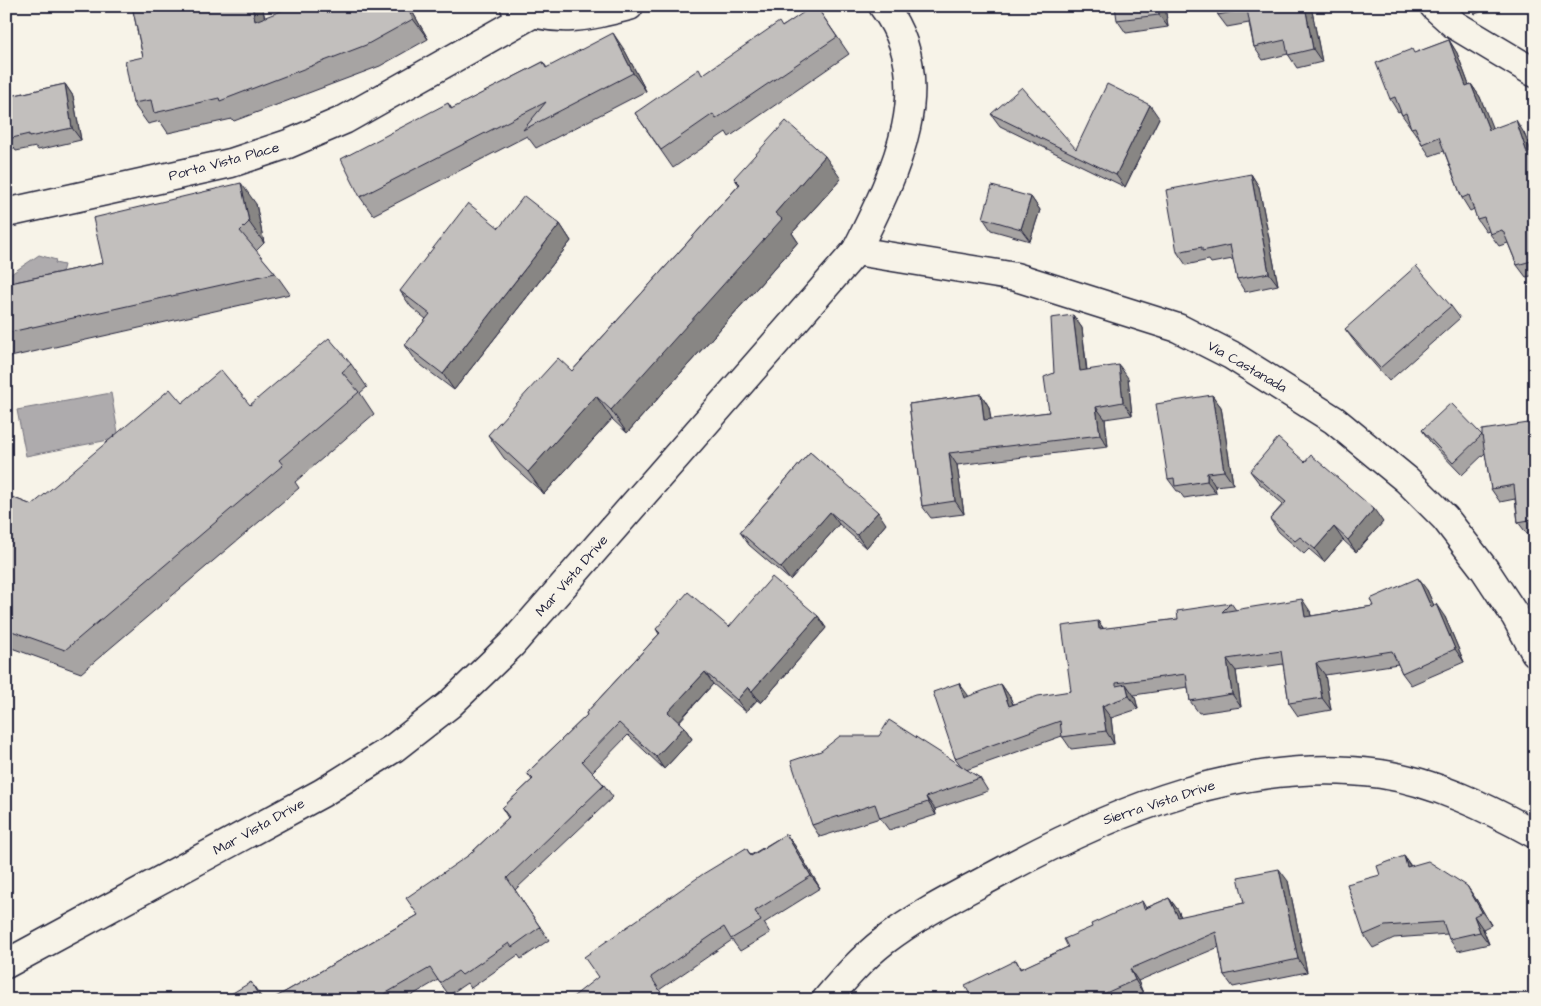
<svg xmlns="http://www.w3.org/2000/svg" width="1541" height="1006" font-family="'Architects Daughter',sans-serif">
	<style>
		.water { fill: #aeabad; stroke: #76747f }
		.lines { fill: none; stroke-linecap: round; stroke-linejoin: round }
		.minor-casing { stroke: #22223b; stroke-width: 31 }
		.minor { stroke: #f7f3e8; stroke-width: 28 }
		.wall { fill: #a7a4a3; stroke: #22223b }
		.shaded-wall { fill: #888684; stroke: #22223b }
		.building { fill: #c2bfbd; stroke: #22223b }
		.labels { text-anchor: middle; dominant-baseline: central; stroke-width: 4; stroke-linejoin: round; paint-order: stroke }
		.street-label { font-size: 14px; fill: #22223b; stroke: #f7f3e8 }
	</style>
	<rect width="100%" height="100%" fill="#f7f3e8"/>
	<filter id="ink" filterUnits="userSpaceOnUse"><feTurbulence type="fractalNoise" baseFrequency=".02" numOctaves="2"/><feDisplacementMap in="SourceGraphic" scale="10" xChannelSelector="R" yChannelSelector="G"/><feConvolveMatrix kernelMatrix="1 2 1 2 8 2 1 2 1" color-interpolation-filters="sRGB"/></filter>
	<g filter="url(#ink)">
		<g class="water">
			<polygon points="39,255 56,260 55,263 64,265 58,288 22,297 8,276"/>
			<polygon points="111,393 119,438 26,456 17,410"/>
		</g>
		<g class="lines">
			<g class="minor-casing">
				<g id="minor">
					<polyline points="1434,6 1455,25 1535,73"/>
					<path d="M 515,7 C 558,24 586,17 629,6"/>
					<polyline points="6,213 231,163 288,144 344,120 532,14"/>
					<polyline points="856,251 1016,277 1178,328 1231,355 1334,420 1407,480 1445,518 1485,570 1516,617 1535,652"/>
					<path d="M 6,964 L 322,793 L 394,748 L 449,705 L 512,644 L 856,251 C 893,177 942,83 883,6"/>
					<path d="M 826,1000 C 844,979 862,958 884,941 C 919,914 960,894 999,873 C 1115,810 1246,755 1381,774 C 1434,782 1488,808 1535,834"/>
				</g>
			</g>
			<use href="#minor" class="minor"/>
		</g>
		<g class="wall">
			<polygon points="132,6 262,6 265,18 409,6 428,39 380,66 234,121 232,119 168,133 160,121 148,124 133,103 143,57"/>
			<polygon points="816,6 849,54 729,137 726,132 673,168 635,113 703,75"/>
			<polygon points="1165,6 1168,27 1126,33 1117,20"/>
			<polygon points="1216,6 1311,6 1322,62 1297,68 1288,54 1263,60 1254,47 1249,23 1227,27 1218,15"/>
			<polygon points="1469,6 1495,6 1475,14"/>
			<polygon points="1449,40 1457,53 1469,85 1471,84 1480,97 1492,129 1524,133 1531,151 1535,150 1535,275 1526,277 1517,265 1508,243 1499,246 1490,234 1489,231 1486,232 1477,219 1474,209 1470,211 1462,198 1444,151 1430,156 1422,144 1420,140 1402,115 1400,111 1398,112 1390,99 1415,53"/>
			<polygon points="625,51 646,91 536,148 527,136 373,215 360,197 448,103 452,109 543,62 547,68"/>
			<polygon points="65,84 73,96 81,140 38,150 36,147 16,151 14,148 12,149 6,141 6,97"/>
			<polygon points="991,114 1076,149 1159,118 1125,187 1000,126"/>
			<polygon points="1251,174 1259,187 1278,285 1245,292 1237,279 1233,259 1211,263 1209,260 1186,265 1177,252"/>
			<polygon points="734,178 841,179 792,233 798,242 627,433 612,419 544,494 504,458 488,435 572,371 739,185"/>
			<polygon points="1031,197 1040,210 1030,241 991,230 983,218"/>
			<polygon points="256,204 264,243 256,251 275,273 290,294 6,358 6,284 103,263"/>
			<polygon points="560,224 571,241 454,390 417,362 405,345 426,319 411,307 400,291 499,228"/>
			<polygon points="1451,306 1460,318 1389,381 1354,341 1345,329"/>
			<polygon points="1073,315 1082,328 1087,370 1128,378 1132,415 1105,419 1108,447 957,465 964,514 931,518 922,506 909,404 981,394 989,407 991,420 1049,412 1054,373"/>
			<polygon points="351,364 367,387 360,393 374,414 295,482 299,488 81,673 6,646 6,495 32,505 182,403 250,405"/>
			<polygon points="1212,395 1221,407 1233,484 1215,486 1216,493 1184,498 1179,491 1177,491 1168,479"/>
			<polygon points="1535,422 1535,533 1527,534 1518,522 1515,499 1500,502 1491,489 1485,453 1462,475 1431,443 1422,430 1482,435"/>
			<polygon points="810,452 886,524 866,548 839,524 790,580 749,545 740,532"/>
			<polygon points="1305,462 1383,522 1356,552 1343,540 1324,562 1309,549 1304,554 1279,532 1270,519 1283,504 1259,483 1250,471"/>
			<polygon points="1427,590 1434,606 1445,617 1464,662 1411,685 1402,673 1398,664 1325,675 1331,710 1298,716 1289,703 1283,664 1236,671 1241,707 1199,713 1190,701 1188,687 1134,695 1135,697 1138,709 1111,718 1114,744 1071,749 1062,736 966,770 980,778 988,791 935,809 936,815 889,830 880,818 820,837 812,825 962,767 955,758 1001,684 1010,697 1013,704 1071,691 1098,621 1104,629 1178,619 1231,603 1236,610 1310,611 1311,616 1373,606"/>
			<polygon points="818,616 826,628 761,703 757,700 746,712 713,684 679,722 684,727 692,739 664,769 628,735 592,772 604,785 613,797 515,890 549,940 521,959 518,955 471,988 467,983 449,995 438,980 404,1000 271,1000 418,915 469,855 508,818 502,808 532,780 527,773 587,715 586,713 659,634 656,629 729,627"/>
			<polygon points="786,834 795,846 820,888 764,923 770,933 740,951 732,940 659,990 598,977 746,848 751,855"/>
			<polygon points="1404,856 1411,866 1476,899 1491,925 1483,929 1489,944 1458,951 1449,939 1448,934 1394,938 1373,948 1364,935 1380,875"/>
			<polygon points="1288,881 1307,972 1233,987 1224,975 1219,947 1138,981 1143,993 1127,1000 960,1000 970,995 1016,960 1021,969 1068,947 1092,927 1142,901 1146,908 1169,898 1178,910 1181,917 1244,903"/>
		</g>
		<g class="shaded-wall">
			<polygon points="252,6 262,6 270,42 255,21"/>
			<polygon points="406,6 409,6 428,39 413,19"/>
			<polygon points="1158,6 1165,6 1168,27 1159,15"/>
			<polygon points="1305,6 1311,6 1322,62 1313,49"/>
			<polygon points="613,33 625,51 646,91 633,73"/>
			<polygon points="1449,40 1457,53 1474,99 1466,86"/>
			<polygon points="65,84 73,96 81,140 72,128"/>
			<polygon points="1471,84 1480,97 1498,142 1489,130"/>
			<polygon points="1150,105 1159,118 1125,187 1116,175"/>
			<polygon points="1516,120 1524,133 1535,162 1527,153"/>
			<polygon points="825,156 841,179 792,233 798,242 627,433 611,410 775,213"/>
			<polygon points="1251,174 1259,187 1278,285 1269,273"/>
			<polygon points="241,183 256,204 264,243 249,222"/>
			<polygon points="1031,197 1040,210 1030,241 1021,229"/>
			<polygon points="560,224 571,241 454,390 443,374"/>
			<polygon points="1073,315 1082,328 1088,384 1080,371"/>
			<polygon points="1119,365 1128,378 1132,415 1123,402"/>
			<polygon points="981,394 989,407 993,433 984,420"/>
			<polygon points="1212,395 1221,407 1233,484 1224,471"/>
			<polygon points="596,396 612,419 544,494 528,472"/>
			<polygon points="1096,407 1105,419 1108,447 1100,435"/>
			<polygon points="949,453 957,465 964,514 955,501"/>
			<polygon points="1207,473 1215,486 1216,493 1207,481"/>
			<polygon points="1374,509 1383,522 1356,552 1348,540"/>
			<polygon points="830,512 839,524 790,580 781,568"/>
			<polygon points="878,512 886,524 866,548 857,535"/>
			<polygon points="1334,527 1343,540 1324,562 1315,549"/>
			<polygon points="1418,578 1427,590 1440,619 1431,607"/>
			<polygon points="1302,599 1310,611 1314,630 1305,617"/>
			<polygon points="1436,604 1445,617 1464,662 1455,649"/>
			<polygon points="818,616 826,628 761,703 752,691"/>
			<polygon points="1098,621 1107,634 1099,629"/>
			<polygon points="1227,659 1236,671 1241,707 1232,694"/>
			<polygon points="1316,663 1325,675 1331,710 1322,698"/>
			<polygon points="705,672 713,684 676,724 668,712"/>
			<polygon points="959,683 968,695 973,710 964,698"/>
			<polygon points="1001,684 1010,697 1018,718 1009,706"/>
			<polygon points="1126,684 1135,697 1138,709 1129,696"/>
			<polygon points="748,687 757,700 746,712 737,700"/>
			<polygon points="1102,706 1111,718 1114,744 1106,731"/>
			<polygon points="684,727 692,739 664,769 656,757"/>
			<polygon points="926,797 935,809 936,815 928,802"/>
			<polygon points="786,834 795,846 820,888 811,876"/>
			<polygon points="1404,856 1412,869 1407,867"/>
			<polygon points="1279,869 1288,881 1307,972 1298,959"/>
			<polygon points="1467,886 1476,899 1491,925 1482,912"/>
			<polygon points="1169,898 1178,910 1186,930 1178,917"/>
			<polygon points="1474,916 1483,929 1489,944 1480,932"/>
			<polygon points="1130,969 1138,981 1143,993 1135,980"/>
			<polygon points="251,982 260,995 263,1000 261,1000"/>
		</g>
		<g class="building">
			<polygon points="132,6 252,6 255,21 294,6 406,6 413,19 366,45 220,101 219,98 154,113 151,100 133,103 125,61 143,57"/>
			<polygon points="813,6 816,6 837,37 716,119 713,114 661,150 635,113 699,69 702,75 779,22 782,27"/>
			<polygon points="1115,6 1158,6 1159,15 1117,20"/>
			<polygon points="1216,6 1305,6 1313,49 1288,55 1285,40 1254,47 1247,9 1218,15"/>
			<polygon points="613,33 633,73 523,130 546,102 360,197 341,159 448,103 451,109 543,62 546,68"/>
			<polygon points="1449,40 1466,86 1471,84 1489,130 1516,120 1527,153 1535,150 1535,260 1517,265 1504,233 1502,230 1490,234 1484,217 1477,219 1469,195 1462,198 1439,137 1422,144 1415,127 1411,128 1406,113 1402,115 1395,97 1390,99 1376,63 1412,49 1414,53"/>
			<polygon points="65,84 72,128 29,137 29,134 8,139 7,136 6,136 6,97"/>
			<polygon points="1107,84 1150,105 1116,175 991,114 1022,87 1076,149"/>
			<polygon points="786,121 825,156 775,213 782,219 611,410 596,396 528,472 488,435 558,358 572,371 740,184 734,178"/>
			<polygon points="1251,174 1269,273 1237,279 1230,245 1202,251 1202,247 1177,252 1166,190"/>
			<polygon points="241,183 249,222 240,231 275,273 6,333 6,284 103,263 93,218"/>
			<polygon points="992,186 1031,197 1021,229 983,218"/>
			<polygon points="524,196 560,224 443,374 405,345 430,314 400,291 468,203 499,228"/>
			<polygon points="1416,266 1451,306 1380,368 1345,329"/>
			<polygon points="1073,315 1080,371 1119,365 1123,402 1096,407 1100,435 949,453 955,501 922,506 909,404 981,394 984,420 1049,412 1044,377 1054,373 1051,318"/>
			<polygon points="329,338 351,364 342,372 359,392 279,460 283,465 65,650 6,629 6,495 32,505 170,389 182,403 221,370 250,405"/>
			<polygon points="1212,395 1224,471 1207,473 1207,481 1175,486 1174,478 1168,479 1156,404"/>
			<polygon points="1451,403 1482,435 1482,430 1535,422 1535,519 1518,522 1514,485 1491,489 1482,435 1453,463 1422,430"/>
			<polygon points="1278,438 1305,462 1311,455 1374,509 1348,540 1334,527 1315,549 1300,537 1295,541 1270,519 1286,502 1250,471"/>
			<polygon points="810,452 878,512 857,535 830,512 781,568 740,532"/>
			<polygon points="772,577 818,616 752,691 748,687 737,700 705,672 668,712 684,727 656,757 619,723 582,761 604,785 507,878 540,927 512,947 509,943 462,975 458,971 440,983 430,968 374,1000 271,1000 418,915 406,898 469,855 509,817 502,808 533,779 527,773 587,715 586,713 660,633 656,629 688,592 729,627"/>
			<polygon points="1418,578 1431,607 1436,604 1455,649 1402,673 1392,651 1316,663 1322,698 1289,703 1281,651 1227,659 1232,694 1190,701 1186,674 1116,683 1116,686 1126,684 1129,696 1102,706 1106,731 1062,737 1060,721 955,758 933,692 959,683 964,698 1001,684 1009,706 1038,696 1071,691 1062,626 1098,621 1099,629 1178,619 1177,611 1231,603 1222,612 1302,599 1305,617 1373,606 1370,599"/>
			<polygon points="889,720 980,778 926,797 928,802 880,818 875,804 812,825 791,761 821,751 840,736 879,736"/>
			<polygon points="786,834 811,876 755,911 761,921 731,939 724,927 651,977 666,1000 569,1000 598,977 584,957 703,874 746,848 751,856"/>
			<polygon points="1404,856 1407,867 1428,861 1467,886 1482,912 1474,916 1480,932 1449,939 1443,922 1385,926 1364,935 1347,884 1380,875 1377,866"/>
			<polygon points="1279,869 1298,959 1224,975 1216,932 1130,969 1135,980 1090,1000 1089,996 1081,1000 960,1000 970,995 965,985 1016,960 1020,969 1068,947 1064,939 1092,927 1091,924 1142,901 1144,909 1169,898 1178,917 1244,903 1238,877"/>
			<polygon points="251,982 261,1000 221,1000"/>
		</g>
	</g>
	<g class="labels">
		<g class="street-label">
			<text transform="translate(224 162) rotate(-15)">Porta Vista Place</text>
			<text transform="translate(1247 367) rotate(30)">Via Castanada</text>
			<text transform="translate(572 576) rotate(-49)">Mar Vista Drive</text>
			<text transform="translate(1159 803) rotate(-18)">Sierra Vista Drive</text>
			<text transform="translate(259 827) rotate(-29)">Mar Vista Drive</text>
		</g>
	</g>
	<rect width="1541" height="1006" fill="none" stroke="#f7f3e8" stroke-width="25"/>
	<rect x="12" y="12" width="1516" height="981" fill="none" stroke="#22223b" stroke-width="2" filter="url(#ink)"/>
</svg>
